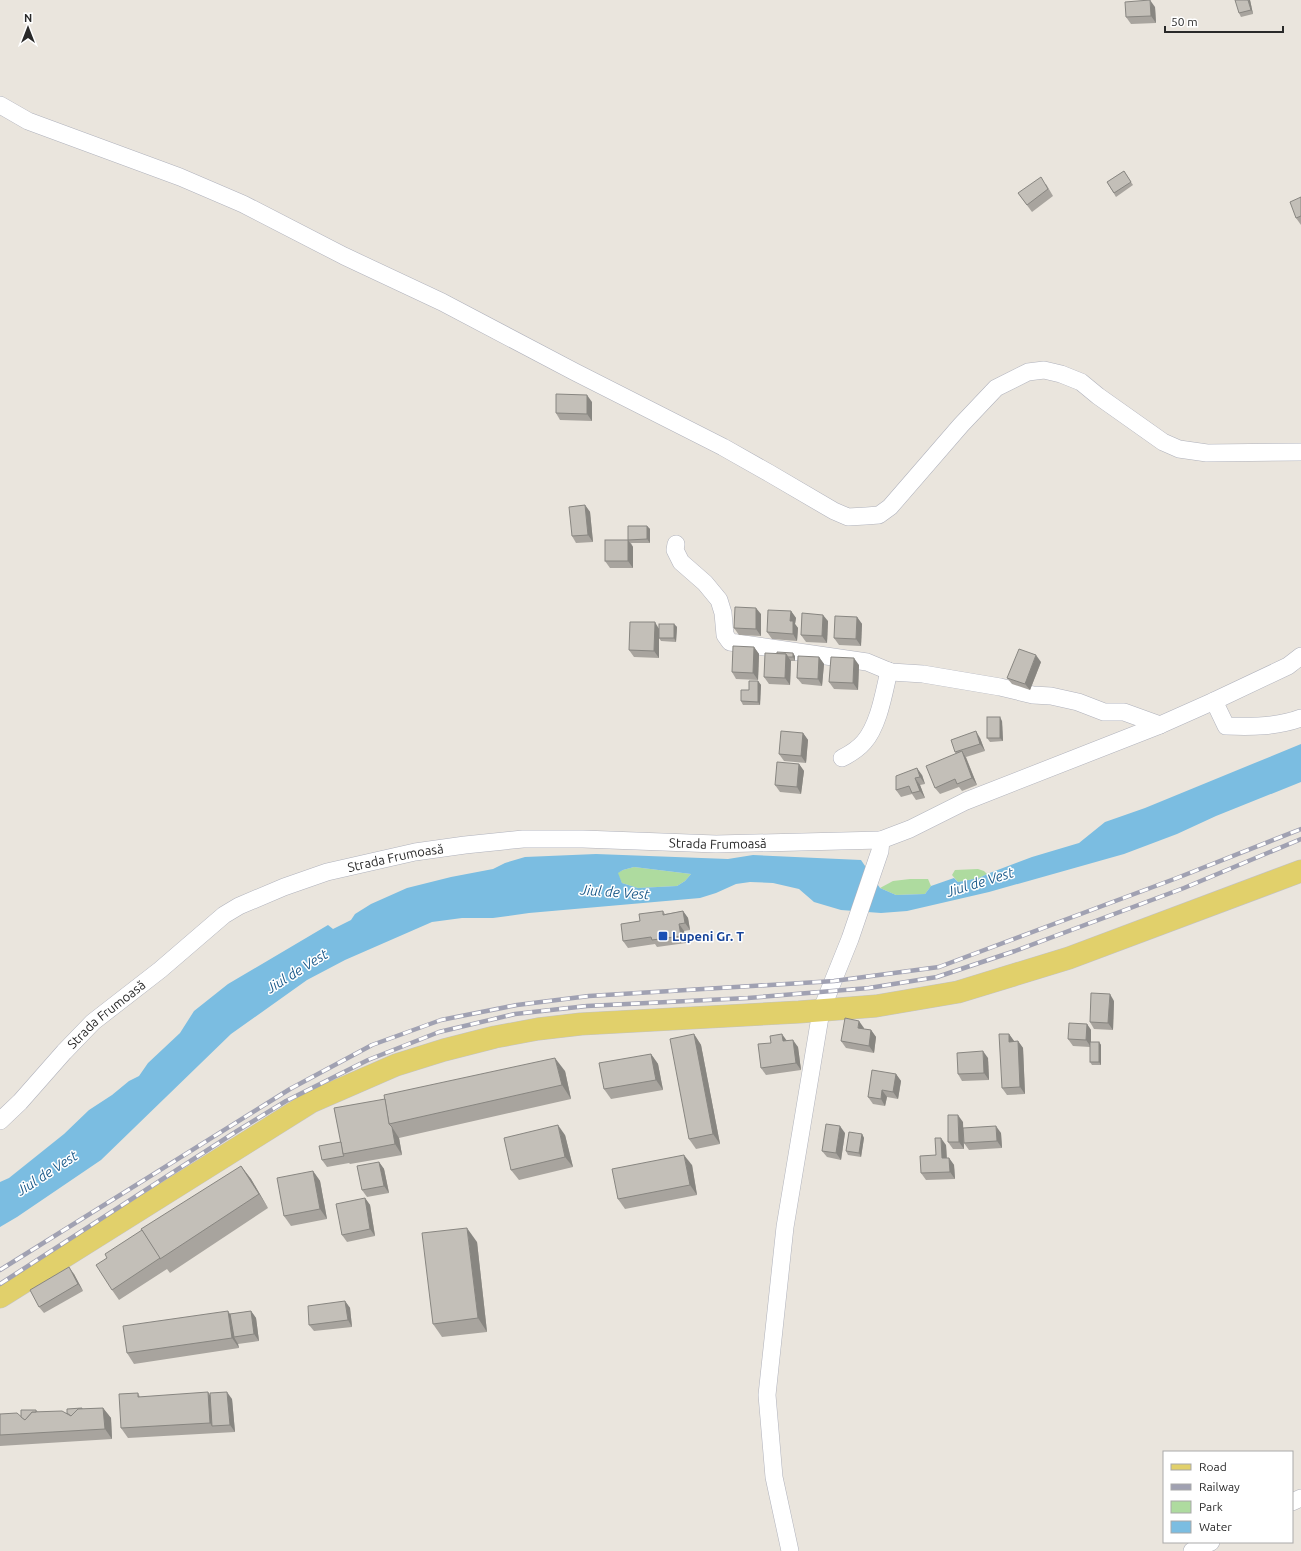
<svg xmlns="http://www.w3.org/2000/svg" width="1301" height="1551" font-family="Ubuntu,sans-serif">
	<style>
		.green { fill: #aedb9f }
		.water { fill: #7bbde1; fill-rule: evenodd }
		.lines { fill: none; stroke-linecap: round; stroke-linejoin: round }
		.street-casing { stroke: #b0b2bc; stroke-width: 18 }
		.primary-casing { stroke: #c3c3c3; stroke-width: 23 }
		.street { stroke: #fff; stroke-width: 17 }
		.primary { stroke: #e1d06b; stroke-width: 22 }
		.rail-casing { stroke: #a0a1b2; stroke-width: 4.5 }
		.rail { stroke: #fff; stroke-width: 3; stroke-dasharray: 9; stroke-linecap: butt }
		.wall { fill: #a8a49e }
		.shaded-wall { fill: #888681 }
		.building { fill: #c3bfb8; stroke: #888681 }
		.transit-dot { fill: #1a4fb4; stroke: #fff; stroke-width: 1.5 }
		.labels { text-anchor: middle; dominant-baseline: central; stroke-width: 3; stroke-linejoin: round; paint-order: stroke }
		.street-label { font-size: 13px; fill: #292929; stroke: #fff }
		.transit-label { font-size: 13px; font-weight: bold; fill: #164399; stroke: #fff; text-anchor: start }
		.water-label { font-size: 14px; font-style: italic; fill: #1c5b8b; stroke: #fff }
	</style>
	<rect width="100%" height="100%" fill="#eae5dd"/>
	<g class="green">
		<polygon points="634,867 691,874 685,881 677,886 638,888 622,883 617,873 623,870"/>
		<polygon points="978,869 984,871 987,874 979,878 958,882 952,875 955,870"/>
		<polygon points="910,879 928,879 931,886 925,894 896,895 880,888 893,881"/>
	</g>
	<path class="water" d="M 1301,744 L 1301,782 L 1216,816 L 1177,834 L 1124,854 L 989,892 L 907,911 L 881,913 L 841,910 L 814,902 L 799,889 L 773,883 L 750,882 L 736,884 L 716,893 L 700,898 L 529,913 L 493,918 L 462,918 L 432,922 L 345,960 L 307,980 L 231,1034 L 101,1160 L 17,1217 L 0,1227 L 0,1182 L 9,1178 L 64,1134 L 89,1110 L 112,1095 L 129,1081 L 139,1076 L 148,1063 L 180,1033 L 194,1011 L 228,984 L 328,925 L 333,929 L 351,920 L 355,914 L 371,904 L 407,888 L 451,877 L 493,869 L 505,863 L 525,857 L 596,854 L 728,859 L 753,855 L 861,860 L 880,888 L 896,895 L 925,894 L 931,886 L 954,878 L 958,882 L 979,878 L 987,874 L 1032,857 L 1079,843 L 1105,822 L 1145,808 ZM 634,867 L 691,874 L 685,881 L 677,886 L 638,888 L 622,883 L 618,873 L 623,870 Z"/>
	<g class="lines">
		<g class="street-casing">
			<g id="street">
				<polyline points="0,105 28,121 180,177 243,204 344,256 442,302 575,372 723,447 769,473 834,511 848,517 866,516 879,515 890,507 961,425 996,388 1028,372 1044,370 1061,374 1081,382 1098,396 1163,442 1179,449 1207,453 1301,452"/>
				<polyline points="676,544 675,550 681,562 705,583 719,600 723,613 725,635 730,642 867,662 891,672 923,674 1000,687 1033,695 1051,696 1078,702 1104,712 1124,712 1160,725"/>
				<path d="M 1214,701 L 1226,726 C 1250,727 1278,727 1301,718"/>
				<path d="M 842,758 C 850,754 858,749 864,742 C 879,725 884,692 889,671"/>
				<path id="s1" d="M 0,1121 L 20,1102 L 64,1052 L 93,1022 L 160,970 L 224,915 L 239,906 L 284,887 L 327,872 L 415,852 L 465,845 L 523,839 L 583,839 L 716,844 L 881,840"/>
				<polyline points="1292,1502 1301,1498"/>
				<polyline points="790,1551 774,1477 767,1395 785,1227 821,1011 850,939 880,851 881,840 910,829 966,801 1160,725 1214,701 1288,666 1301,656"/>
				<polyline points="1192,1551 1211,1542"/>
			</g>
		</g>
		<g class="primary-casing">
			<polyline id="primary" points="0,1297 311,1102 396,1065 444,1050 495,1037 538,1029 581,1024 799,1012 876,1006 958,992 1069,958 1301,871"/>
		</g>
		<use href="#street" class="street"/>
		<use href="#primary" class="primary"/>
		<g class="rail-casing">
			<g id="rail">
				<polyline points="0,1270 290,1089 372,1045 441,1020 517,1005 589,996 834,981 939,967 1177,878 1301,829"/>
				<polyline points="0,1284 237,1131 286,1101 368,1060 439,1032 515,1014 587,1006 748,998 869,988 937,977 1015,951 1184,888 1301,839"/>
			</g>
		</g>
		<use href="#rail" class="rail"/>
	</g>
	<g class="wall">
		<polygon points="1250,0 1253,14 1241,17 1239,13"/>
		<polygon points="1155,7 1156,23 1131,24 1126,17"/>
		<polygon points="1124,171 1133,185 1116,197 1107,182"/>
		<polygon points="1046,184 1053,196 1032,212 1018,193"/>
		<polygon points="1301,197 1301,225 1296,218"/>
		<polygon points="592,402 592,421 560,420 556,413"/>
		<polygon points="585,505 590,512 593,542 576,543 572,536"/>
		<polygon points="647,526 650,529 650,543 631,543 633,547 633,568 610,568 605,561 628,540"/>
		<polygon points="791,611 796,618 795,624 798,628 797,641 772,639 767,632"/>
		<polygon points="761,614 761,636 739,635 734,628"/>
		<polygon points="857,617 862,624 861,646 839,645 834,638"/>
		<polygon points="828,621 827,643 806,642 801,635"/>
		<polygon points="674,624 677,627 676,642 661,641 659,638 659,658 634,657 629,650 659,628"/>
		<polygon points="754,647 759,654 758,680 736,679 732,672"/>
		<polygon points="777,654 795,656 795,661 791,661 790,685 769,684 764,677"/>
		<polygon points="819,657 824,664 822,686 802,684 797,678"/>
		<polygon points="1041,662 1030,690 1012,684 1007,678"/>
		<polygon points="859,665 858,690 834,689 829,682"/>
		<polygon points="758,681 761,685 760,705 743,705 741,701 749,690"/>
		<polygon points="1002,721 1003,741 990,742 987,738"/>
		<polygon points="803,733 808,740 806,763 784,761 779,754"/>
		<polygon points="980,738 985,751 966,757 977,785 962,791 959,787 940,794 935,788 956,754 955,752"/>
		<polygon points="799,764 804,771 801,794 780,792 775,785"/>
		<polygon points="922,775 925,784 920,785 925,798 916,800 912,794 901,797 896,790 896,776"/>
		<polygon points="663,911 665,914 683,911 688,918 690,930 684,931 686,943 657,947 655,944 628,948 623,941 640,921"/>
		<polygon points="1114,1001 1113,1030 1094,1029 1090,1022"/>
		<polygon points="1087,1024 1091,1030 1091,1042 1099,1042 1101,1045 1101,1065 1092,1065 1090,1062 1090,1047 1073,1046 1068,1039"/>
		<polygon points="864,1028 864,1029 871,1030 876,1037 874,1053 846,1048 841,1041"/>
		<polygon points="694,1034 701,1045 720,1144 696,1149 689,1139"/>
		<polygon points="1009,1034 1014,1041 1018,1041 1023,1048 1025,1094 1007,1095 1002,1088"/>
		<polygon points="786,1041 798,1047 801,1070 766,1075 761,1068"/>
		<polygon points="651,1054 658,1064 663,1090 611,1099 604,1089"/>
		<polygon points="988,1058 989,1080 962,1081 958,1074"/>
		<polygon points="565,1071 571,1099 399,1138 402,1155 350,1164 349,1163 327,1167 322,1160 341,1142 334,1108"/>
		<polygon points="896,1074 901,1081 898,1099 887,1097 885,1106 873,1104 868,1097"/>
		<polygon points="963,1122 963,1128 1001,1133 1002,1148 969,1150 964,1143 963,1128 964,1149 953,1149 948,1142"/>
		<polygon points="845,1133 841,1160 827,1157 822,1151"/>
		<polygon points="862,1134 864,1138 861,1157 848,1155 846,1151"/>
		<polygon points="565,1135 573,1167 519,1180 511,1170"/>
		<polygon points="946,1145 947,1158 949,1158 954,1165 955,1179 926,1180 921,1173 936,1155"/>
		<polygon points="379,1162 384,1169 389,1193 367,1197 362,1190"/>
		<polygon points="692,1165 697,1195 625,1209 618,1199"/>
		<polygon points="241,1166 251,1179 268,1208 170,1273 167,1269 119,1300 112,1290 107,1258"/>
		<polygon points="313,1171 320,1181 327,1219 291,1226 284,1216"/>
		<polygon points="365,1198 370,1205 375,1236 347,1242 342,1235"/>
		<polygon points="477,1242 487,1332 442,1337 433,1324"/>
		<polygon points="74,1274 83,1291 44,1313 39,1307"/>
		<polygon points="345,1301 350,1308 352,1327 314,1331 309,1325"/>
		<polygon points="251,1311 256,1318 259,1341 238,1344 239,1348 134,1364 127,1353 230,1314"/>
		<polygon points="138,1393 140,1397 210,1396 232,1399 235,1432 128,1438 121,1428"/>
		<polygon points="103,1408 111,1418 112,1439 0,1446 0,1414 21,1417 36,1410 38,1412 67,1413 83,1409"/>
	</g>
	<g class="shaded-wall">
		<polygon points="1150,0 1155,7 1156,23 1151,16"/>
		<polygon points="1248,0 1250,0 1253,14 1251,10"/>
		<polygon points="587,395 592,402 592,421 587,414"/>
		<polygon points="585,505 590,512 593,542 588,535"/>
		<polygon points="647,526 650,529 650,543 647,539"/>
		<polygon points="628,540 633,547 633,568 628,561"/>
		<polygon points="756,608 761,614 761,636 756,629"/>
		<polygon points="791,611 796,618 795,624 798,628 797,641 793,634 790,621"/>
		<polygon points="823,615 828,621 827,643 822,636"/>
		<polygon points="857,617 862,624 861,646 856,639"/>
		<polygon points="655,622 659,629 659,658 654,651"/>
		<polygon points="674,624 677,627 676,642 674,638"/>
		<polygon points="754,647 759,654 758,680 753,673"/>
		<polygon points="793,653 795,656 795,661 793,657"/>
		<polygon points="786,654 791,661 790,685 785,678"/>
		<polygon points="1036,655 1041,662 1030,690 1025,684"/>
		<polygon points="819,657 824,664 822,686 818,679"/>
		<polygon points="854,658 859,665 858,690 853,683"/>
		<polygon points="758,681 761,685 760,705 758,702"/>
		<polygon points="1000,717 1002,721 1003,741 1000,738"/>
		<polygon points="976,731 980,738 985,751 980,744"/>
		<polygon points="803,733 808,740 806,763 801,756"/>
		<polygon points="962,751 966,758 977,785 972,778"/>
		<polygon points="799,764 804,771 801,794 797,787"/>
		<polygon points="917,768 922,775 925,784 920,777"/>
		<polygon points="915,778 920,785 925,798 920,791"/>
		<polygon points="683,911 688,918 690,930 685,923"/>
		<polygon points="679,924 684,931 686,943 681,936"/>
		<polygon points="1110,994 1114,1001 1113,1030 1108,1023"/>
		<polygon points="859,1021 864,1028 863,1035 858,1028"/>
		<polygon points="1087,1024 1091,1030 1091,1047 1086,1040"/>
		<polygon points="871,1030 876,1037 874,1053 869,1046"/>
		<polygon points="694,1034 701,1045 720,1144 713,1134"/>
		<polygon points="782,1034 787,1041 783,1041"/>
		<polygon points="1009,1034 1014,1041 1014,1048 1009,1042"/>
		<polygon points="793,1040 798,1047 801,1070 796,1063"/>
		<polygon points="1018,1041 1023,1048 1025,1094 1020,1087"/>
		<polygon points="1099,1042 1101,1045 1101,1065 1099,1062"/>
		<polygon points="983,1051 988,1058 989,1080 984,1073"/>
		<polygon points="651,1054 658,1064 663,1090 656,1080"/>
		<polygon points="555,1058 565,1071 571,1099 562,1085"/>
		<polygon points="896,1074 901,1081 898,1099 893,1092"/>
		<polygon points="882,1090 887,1097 885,1106 881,1099"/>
		<polygon points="958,1115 963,1122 964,1149 959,1142"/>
		<polygon points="558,1125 565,1135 573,1167 565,1157"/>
		<polygon points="840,1126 845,1133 841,1160 836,1153"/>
		<polygon points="996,1126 1001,1133 1002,1148 997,1141"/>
		<polygon points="392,1127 399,1138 402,1155 395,1144"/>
		<polygon points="862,1134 864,1138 861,1157 859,1153"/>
		<polygon points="941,1138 946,1145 947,1165 942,1158"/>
		<polygon points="684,1155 692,1165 697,1195 690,1185"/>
		<polygon points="949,1158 954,1165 955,1179 950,1172"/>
		<polygon points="379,1162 384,1169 389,1193 384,1186"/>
		<polygon points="241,1166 251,1179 268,1208"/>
		<polygon points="313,1171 320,1181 327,1219 320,1209"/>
		<polygon points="365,1198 370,1205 375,1236 370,1229"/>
		<polygon points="467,1228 477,1242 487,1332 478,1318"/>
		<polygon points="69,1267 74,1274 83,1291 78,1284"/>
		<polygon points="345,1301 350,1308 352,1327 348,1320"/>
		<polygon points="228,1311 235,1321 234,1337 238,1344 239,1348 232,1338"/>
		<polygon points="251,1311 256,1318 259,1341 254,1334"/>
		<polygon points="208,1392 215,1403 212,1426 210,1423"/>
		<polygon points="227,1392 232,1399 235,1432 230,1425"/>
		<polygon points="103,1408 111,1418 112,1439 105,1429"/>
	</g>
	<g class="building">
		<polygon points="1150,0 1151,16 1126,17 1125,2"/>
		<polygon points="1235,0 1248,0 1251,10 1239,13"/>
		<polygon points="1124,171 1131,182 1114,193 1107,182"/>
		<polygon points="1041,177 1048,189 1027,205 1018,193"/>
		<polygon points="1301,197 1301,216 1296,218 1290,202"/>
		<polygon points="556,394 587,395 587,414 556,413"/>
		<polygon points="585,505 588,535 572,536 569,507"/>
		<polygon points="628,526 647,526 647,539 628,540"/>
		<rect x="605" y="540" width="23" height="21"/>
		<polygon points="735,607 756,608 756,629 734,628"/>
		<polygon points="768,610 791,611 790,621 793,621 793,634 767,632"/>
		<polygon points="802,613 823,615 822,636 801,635"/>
		<polygon points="835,616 857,617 856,639 834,638"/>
		<polygon points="630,622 655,622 654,651 629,650"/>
		<rect x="659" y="624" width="15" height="14"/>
		<polygon points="733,646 754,647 753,673 732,672"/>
		<polygon points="1019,649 1036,655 1025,684 1007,678"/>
		<polygon points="777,652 793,653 793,657 788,657 786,654 777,654"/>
		<polygon points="765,653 786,654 785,678 764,677"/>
		<polygon points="798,656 819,657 818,679 797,678"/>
		<polygon points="831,657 854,658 853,683 829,682"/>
		<polygon points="749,681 758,681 758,702 741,701 741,690 749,690"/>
		<rect x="987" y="717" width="13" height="21"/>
		<polygon points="781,731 803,733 801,756 779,754"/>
		<polygon points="976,731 980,744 955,752 951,740"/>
		<polygon points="962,751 972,778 957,784 955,779 935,788 926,766"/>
		<polygon points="777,762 799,764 797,787 775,785"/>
		<polygon points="917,768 920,777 915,778 920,791 912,793 909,786 896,790 896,776"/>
		<polygon points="663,911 663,915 683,911 685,923 679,924 681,936 652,940 651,937 623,941 621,924 640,921 639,914"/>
		<polygon points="1091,993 1110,994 1108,1023 1090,1022"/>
		<polygon points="845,1018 859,1021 858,1028 871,1030 869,1046 841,1041"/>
		<polygon points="1069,1023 1087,1024 1086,1040 1068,1039"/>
		<polygon points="694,1034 713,1134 689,1139 670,1039"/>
		<polygon points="782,1034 783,1041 793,1040 796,1063 761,1068 758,1044 771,1043 770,1036"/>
		<polygon points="999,1034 1009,1034 1009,1042 1018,1041 1020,1087 1002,1088"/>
		<rect x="1090" y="1042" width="9" height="20"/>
		<polygon points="983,1051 984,1073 958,1074 957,1053"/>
		<polygon points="651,1054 656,1080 604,1089 599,1063"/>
		<polygon points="555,1058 562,1085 389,1124 384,1095"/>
		<polygon points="872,1070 896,1074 893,1092 882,1090 881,1099 868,1097"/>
		<polygon points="385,1099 389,1124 392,1127 395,1144 343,1154 334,1108"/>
		<polygon points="948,1115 958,1115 959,1142 948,1142"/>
		<polygon points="826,1124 840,1126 836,1153 822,1151"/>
		<polygon points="558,1125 565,1157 511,1170 504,1138"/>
		<polygon points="996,1126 997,1141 964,1143 963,1128"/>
		<polygon points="849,1132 862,1134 859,1153 846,1151"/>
		<polygon points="935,1138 941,1138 942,1158 949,1158 950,1172 921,1173 920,1156 936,1155"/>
		<polygon points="341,1142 343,1154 344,1156 322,1160 319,1146"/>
		<polygon points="684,1155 690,1185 618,1199 612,1169"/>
		<polygon points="379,1162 384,1186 362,1190 357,1166"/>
		<polygon points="241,1166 259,1194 160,1259 141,1229"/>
		<polygon points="313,1171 320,1209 284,1216 277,1178"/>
		<polygon points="365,1198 370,1229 342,1235 336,1204"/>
		<polygon points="467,1228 478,1318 433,1324 422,1233"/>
		<polygon points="142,1230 160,1258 112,1290 96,1265 107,1258 105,1254"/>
		<polygon points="69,1267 78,1284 39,1307 30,1290"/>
		<polygon points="345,1301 348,1320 309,1325 308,1306"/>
		<polygon points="228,1311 232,1338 127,1353 123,1326"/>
		<polygon points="251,1311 254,1334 234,1337 230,1314"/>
		<polygon points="208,1392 210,1423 121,1428 119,1394 138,1393 138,1397"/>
		<polygon points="227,1392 230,1425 212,1426 210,1393"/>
		<polygon points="82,1408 82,1409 78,1409 71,1416 67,1413 67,1409"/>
		<polygon points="103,1408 105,1429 0,1435 0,1414 17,1413 25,1420 32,1412 62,1411 71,1416 78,1409"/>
		<polygon points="21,1410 36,1410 36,1412 32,1412 25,1420 21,1417"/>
	</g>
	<rect class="transit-dot" x="658" y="931" width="10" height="10" rx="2"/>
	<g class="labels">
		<g class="street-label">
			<text stroke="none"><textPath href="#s1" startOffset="811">Strada Frumoasă</textPath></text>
			<text stroke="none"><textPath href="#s1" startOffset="487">Strada Frumoasă</textPath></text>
			<text stroke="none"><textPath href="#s1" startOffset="151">Strada Frumoasă</textPath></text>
		</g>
		<g class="transit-label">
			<text x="672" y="936">Lupeni Gr. T</text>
		</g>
		<g class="water-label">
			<text transform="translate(980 882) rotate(-17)">Jiul de Vest</text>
			<text transform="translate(615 892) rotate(4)">Jiul de Vest</text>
			<text transform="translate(297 971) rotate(-32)">Jiul de Vest</text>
			<text transform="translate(47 1173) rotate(-33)">Jiul de Vest</text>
		</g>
	</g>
	<rect x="1163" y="1451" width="130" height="92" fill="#ffffff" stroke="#a9a9a9"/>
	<rect x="1171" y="1464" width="20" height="6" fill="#e1d06b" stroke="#a9a9a9"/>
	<text x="1199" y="1471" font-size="12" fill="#292929">Road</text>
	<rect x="1171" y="1484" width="20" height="6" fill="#a0a1b2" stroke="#a9a9a9"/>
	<text x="1199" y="1491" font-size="12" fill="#292929">Railway</text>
	<rect x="1171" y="1501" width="20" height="12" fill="#aedb9f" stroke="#a9a9a9"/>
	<text x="1199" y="1511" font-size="12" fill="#292929">Park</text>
	<rect x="1171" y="1521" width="20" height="12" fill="#7bbde1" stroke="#a9a9a9"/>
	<text x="1199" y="1531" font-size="12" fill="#292929">Water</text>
	<g transform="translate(28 28)" stroke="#ffffff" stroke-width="3" paint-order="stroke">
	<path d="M0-3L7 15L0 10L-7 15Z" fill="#292929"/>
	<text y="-6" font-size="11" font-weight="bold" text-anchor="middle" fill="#292929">N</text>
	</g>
	<path d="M1165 26v6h118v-6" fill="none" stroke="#292929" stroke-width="2"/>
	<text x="1171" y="26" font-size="12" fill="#292929" stroke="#ffffff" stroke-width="3" paint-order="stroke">50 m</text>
</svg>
